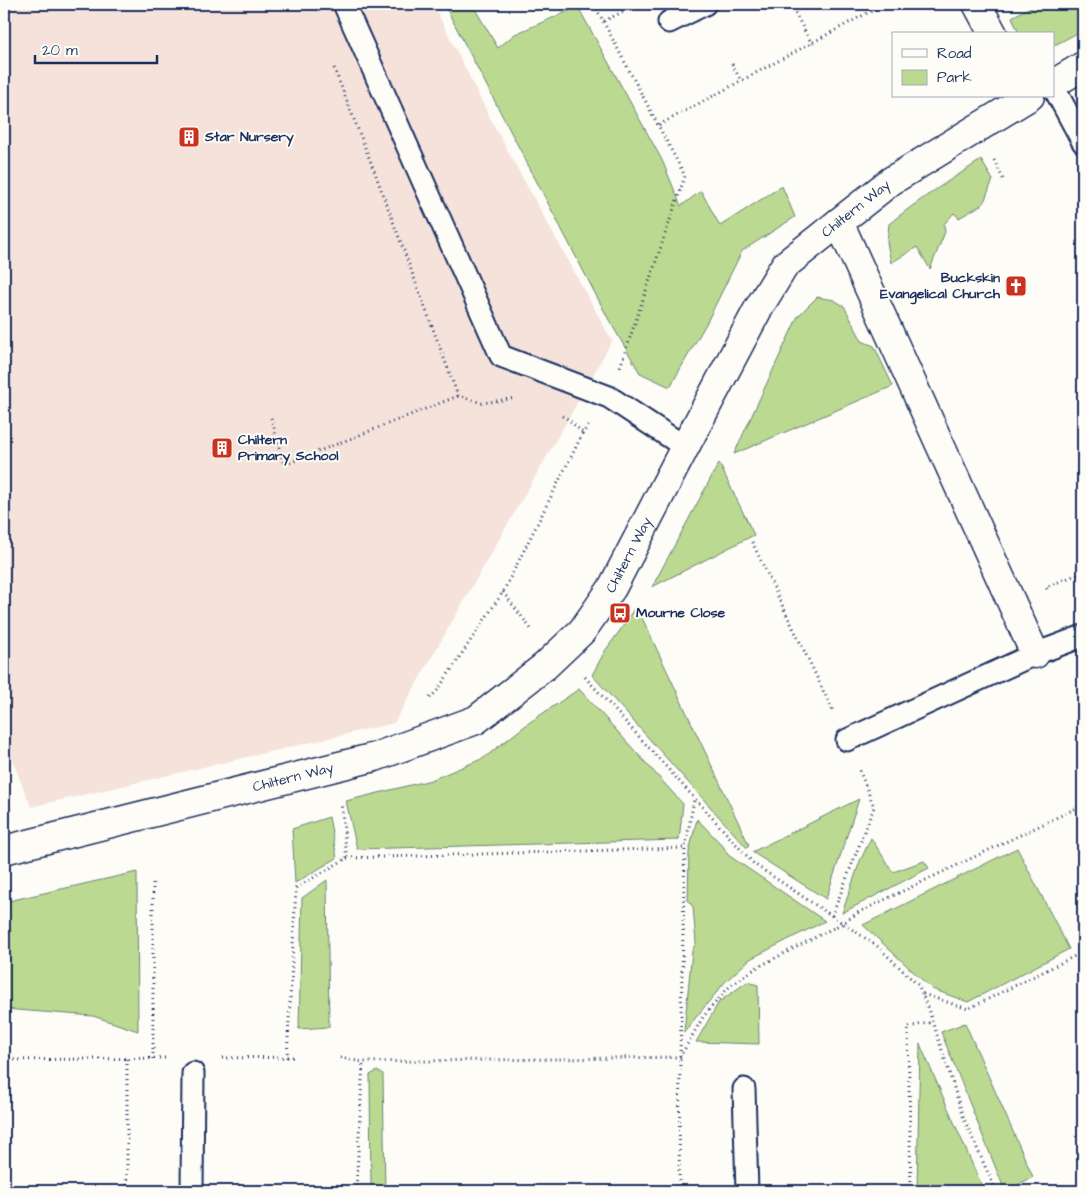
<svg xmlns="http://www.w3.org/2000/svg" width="1087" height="1195" font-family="'Architects Daughter',sans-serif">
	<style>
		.built { fill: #f4e2db }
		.green { fill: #bbd991; stroke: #6b8478 }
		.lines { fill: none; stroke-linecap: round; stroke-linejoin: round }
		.lane-casing { stroke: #1b2f5e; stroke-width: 25 }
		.street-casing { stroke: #1b2f5e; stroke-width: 31 }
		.path { stroke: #1b2f5e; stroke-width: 3; stroke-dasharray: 1 4; stroke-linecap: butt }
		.lane { stroke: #fdfcf7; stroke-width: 21 }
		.street { stroke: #fdfcf7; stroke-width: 28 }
		.labels { text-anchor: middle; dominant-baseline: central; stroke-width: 4; stroke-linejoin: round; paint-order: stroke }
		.poi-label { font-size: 14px; font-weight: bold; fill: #1b2f5e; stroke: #fdfcf7; text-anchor: start }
		.street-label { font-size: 14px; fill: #1b2f5e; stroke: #fdfcf7 }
	</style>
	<rect width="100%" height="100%" fill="#fdfcf7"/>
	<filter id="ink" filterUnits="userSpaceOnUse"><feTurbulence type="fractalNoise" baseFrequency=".02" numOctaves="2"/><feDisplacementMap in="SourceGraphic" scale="10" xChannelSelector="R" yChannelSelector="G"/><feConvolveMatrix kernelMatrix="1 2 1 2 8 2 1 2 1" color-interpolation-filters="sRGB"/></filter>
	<g filter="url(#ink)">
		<polygon class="built" points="4,4 433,4 492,122 612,341 568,419 394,723 31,807 4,740"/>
		<g class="green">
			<polygon points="444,4 472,4 498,48 515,34 578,7 662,160 681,206 701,191 720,226 782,186 795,217 742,251 707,322 670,387 640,373 609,320"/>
			<polygon points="1036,4 1083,4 1083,30 1053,46 1053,34 1019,34 1012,17"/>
			<path d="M 981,160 L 993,180 L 983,204 L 959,218 L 954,213 L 944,224 L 945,232 L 930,269 L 917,247 L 891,263 L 887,242 L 889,224 C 918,200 950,180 981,160 Z"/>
			<polygon points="817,297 834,300 844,306 862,341 874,346 893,386 734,454 798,316"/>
			<polygon points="719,463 754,535 652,587"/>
			<polygon points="635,607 643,620 749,845 747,848 592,675 605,651 621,629"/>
			<polygon points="579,689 683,804 679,840 357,849 346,801 431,780 484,758 530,722"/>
			<polygon points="859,799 826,899 752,852"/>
			<polygon points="329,817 337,858 295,883 292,829"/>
			<polygon points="697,819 723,846 728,855 825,921 750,959 725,982 684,1032 692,951 696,943 693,907 688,900 689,852"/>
			<polygon points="871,838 893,872 924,861 929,868 842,913 860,861"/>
			<polygon points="1017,848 1069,949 968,1002 932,989 863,925"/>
			<polygon points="137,872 138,1031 93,1016 4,1009 4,902"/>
			<polygon points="327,880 329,1027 299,1029 302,898"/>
			<polygon points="747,982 758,985 759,1044 696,1042 719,1002"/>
			<polygon points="965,1023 1033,1177 1005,1191 941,1032"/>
			<polygon points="920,1044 984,1191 917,1191"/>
			<polygon points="377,1071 383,1074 385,1191 371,1191 370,1075"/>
		</g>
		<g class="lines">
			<g class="lane-casing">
				<g id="lane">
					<polyline points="344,4 501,356 609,397 685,447"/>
					<polyline points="669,22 705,4"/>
					<polyline points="1053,86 1083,142"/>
					<polyline points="847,740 1035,654 1083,636"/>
					<polyline points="744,1089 747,1191"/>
					<polyline points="192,1191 193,1073"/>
				</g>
			</g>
			<g class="street-casing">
				<g id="street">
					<polyline points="977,4 993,34"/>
					<polyline points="1053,84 1083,66"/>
					<polyline points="839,222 1035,654"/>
					<path id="s1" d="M 4,850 L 375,757 L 476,720 L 545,666 L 582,631 L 612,588 L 685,447 L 758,309 L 785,265 L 891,181 L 1030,96"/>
				</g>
			</g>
			<g class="path">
				<polyline points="306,4 311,11"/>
				<polyline points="594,4 685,176 620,367"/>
				<polyline points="790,4 812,44"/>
				<polyline points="604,21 639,4"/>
				<polyline points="732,64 741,81"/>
				<polyline points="334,68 375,173 458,396 482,403 516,398"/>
				<polyline points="659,125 884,4"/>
				<polyline points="994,160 1003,179"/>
				<polyline points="562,416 568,419 583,433"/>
				<polyline points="271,418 284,465 458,396"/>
				<polyline points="752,542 833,711"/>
				<polyline points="1047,589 1046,587 1083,572"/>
				<polyline points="503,592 531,629"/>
				<polyline points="585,677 754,864 877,946 919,986 933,1022 964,1119 996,1191"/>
				<polyline points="430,698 437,691 503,592 583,433 590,423"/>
				<polyline points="347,858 685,848"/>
				<polyline points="832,916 874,807 859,769"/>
				<polyline points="923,994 968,1009 1083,952"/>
				<polyline points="222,1058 296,1057"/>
				<polyline points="287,1058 296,888 347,858 341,803"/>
				<polyline points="340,1058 363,1062 680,1057 703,1017 730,986 756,968 843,923 859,912 1083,805"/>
				<polyline points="127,1059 127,1191"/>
				<polyline points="153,1059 153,883"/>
				<polyline points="4,1060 166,1058"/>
				<polyline points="356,1191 363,1062"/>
				<polyline points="679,1191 680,1057 685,848 694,800"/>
				<polyline points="911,1191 908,1027 933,1022"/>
			</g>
			<use href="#lane" class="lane"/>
			<use href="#street" class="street"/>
		</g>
	</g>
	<defs>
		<g id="building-square" transform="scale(1.125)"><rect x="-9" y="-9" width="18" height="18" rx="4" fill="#c8321e" stroke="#fdfcf7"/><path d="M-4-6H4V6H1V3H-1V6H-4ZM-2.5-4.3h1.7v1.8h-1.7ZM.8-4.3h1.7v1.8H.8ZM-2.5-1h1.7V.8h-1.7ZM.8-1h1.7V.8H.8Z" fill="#fff"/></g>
		<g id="church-square" transform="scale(1.125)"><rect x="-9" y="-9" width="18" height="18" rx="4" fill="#c8321e" stroke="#fdfcf7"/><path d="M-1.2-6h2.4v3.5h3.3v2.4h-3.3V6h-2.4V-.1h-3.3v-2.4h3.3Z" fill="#fff"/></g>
		<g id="bus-square" transform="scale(1.125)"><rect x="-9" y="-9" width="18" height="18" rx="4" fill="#c8321e" stroke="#fdfcf7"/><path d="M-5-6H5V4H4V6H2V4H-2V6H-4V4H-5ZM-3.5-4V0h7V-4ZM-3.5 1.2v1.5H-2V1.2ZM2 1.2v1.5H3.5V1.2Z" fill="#fff"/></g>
	</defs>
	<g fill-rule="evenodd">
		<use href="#building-square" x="189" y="137"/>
		<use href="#church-square" x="1016" y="286"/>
		<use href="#building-square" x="222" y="448"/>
		<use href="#bus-square" x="620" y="613"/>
	</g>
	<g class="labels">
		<g class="poi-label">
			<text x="205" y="137">Star Nursery</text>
			<text x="1000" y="278" text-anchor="end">Buckskin<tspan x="1000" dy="16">Evangelical Church</tspan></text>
			<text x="238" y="440">Chiltern<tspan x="238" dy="16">Primary School</tspan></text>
			<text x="636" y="613">Mourne Close</text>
		</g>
		<g class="street-label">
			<text stroke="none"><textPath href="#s1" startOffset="1138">Chiltern Way</textPath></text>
			<text stroke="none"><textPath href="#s1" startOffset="718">Chiltern Way</textPath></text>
			<text stroke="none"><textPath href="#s1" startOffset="298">Chiltern Way</textPath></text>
		</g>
	</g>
	<rect width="1087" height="1195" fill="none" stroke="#fdfcf7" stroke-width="20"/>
	<rect x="10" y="10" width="1067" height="1175" fill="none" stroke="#1b2f5e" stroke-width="2" filter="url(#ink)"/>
	<rect x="892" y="32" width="162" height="65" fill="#fdfcf7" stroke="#a3aaba"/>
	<rect x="902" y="49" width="25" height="8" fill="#fdfcf7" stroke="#a3aaba"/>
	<text x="937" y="58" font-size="15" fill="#1b2f5e">Road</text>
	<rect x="902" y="70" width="25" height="15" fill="#bbd991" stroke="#a3aaba"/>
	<text x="937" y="82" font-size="15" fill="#1b2f5e">Park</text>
	<path d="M35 55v8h122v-8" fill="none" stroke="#1b2f5e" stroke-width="2.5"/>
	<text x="42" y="55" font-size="15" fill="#1b2f5e" stroke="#fdfcf7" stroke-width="4" paint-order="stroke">20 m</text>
</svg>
